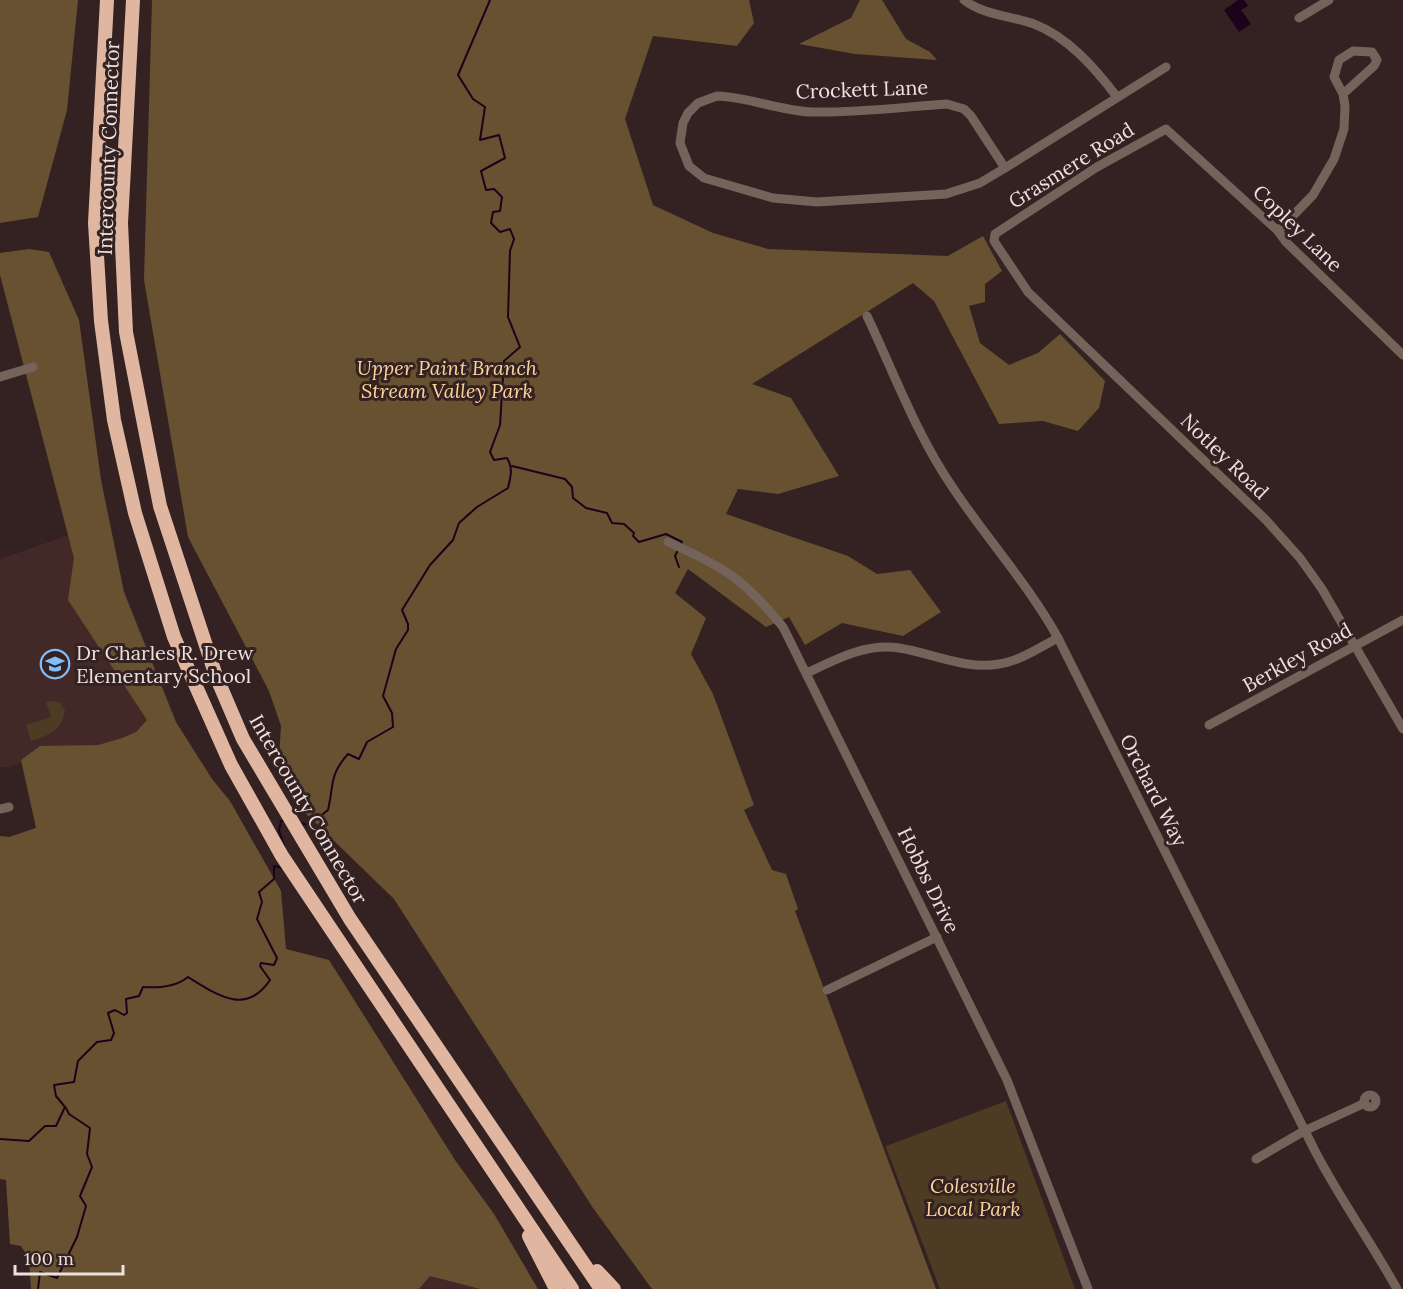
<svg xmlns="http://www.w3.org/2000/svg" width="1403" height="1289" font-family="Lora,serif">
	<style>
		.built { fill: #422928 }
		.green { fill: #4d3b23 }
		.forest { fill: #685131 }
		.water { fill: #1b0419 }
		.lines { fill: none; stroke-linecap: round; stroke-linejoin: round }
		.stream { stroke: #1b0419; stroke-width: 2 }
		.minor { stroke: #74635b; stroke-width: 9 }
		.highway { stroke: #e0b6a1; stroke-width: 14 }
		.labels { text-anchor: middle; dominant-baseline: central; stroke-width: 6; stroke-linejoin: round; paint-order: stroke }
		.street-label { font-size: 20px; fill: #ede1e0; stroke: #332221 }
		.park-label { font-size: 20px; font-style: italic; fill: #fcd39a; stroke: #332221 }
		.poi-label { font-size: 20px; fill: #ede1e0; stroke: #332221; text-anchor: start }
	</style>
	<rect width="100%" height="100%" fill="#332221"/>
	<g class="built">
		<polygon points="69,535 100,645 147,720 136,732 122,738 98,745 58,749 10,767 0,767 0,559"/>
		<polygon points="430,1276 480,1289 419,1289"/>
	</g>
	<g class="green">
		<path d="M 54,701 L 60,703 L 65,710 C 61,731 50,735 31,741 L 26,725 L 51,717 L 46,702 Z"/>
		<polygon points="1006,1101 1075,1289 940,1289 887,1150 886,1146"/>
	</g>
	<g class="forest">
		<polygon points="0,0 78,0 67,110 38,217 0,223"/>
		<polygon points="152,0 749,0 754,23 737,46 653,36 625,119 653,205 713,233 768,249 948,256 983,236 1002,271 985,284 985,302 969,306 980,343 1009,365 1038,353 1060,334 1105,381 1099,408 1078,431 1043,421 999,424 934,301 913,283 752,384 791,398 839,476 778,494 738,489 726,514 848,556 877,574 910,570 941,612 903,636 842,623 805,645 789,617 766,627 688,569 675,593 706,618 691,654 713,694 754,805 744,810 772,870 786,874 798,909 795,911 936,1289 652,1289 593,1208 394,899 296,804 278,772 281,726 269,691 188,537 144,280"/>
		<polygon points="860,0 882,0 906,39 930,52 937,60 855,54 799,44 851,18"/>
		<polygon points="29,249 49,252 79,320 101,480 124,592 176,722 212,779 230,801 281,891 286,949 329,960 455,1160 494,1214 538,1289 480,1289 430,1276 419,1289 31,1289 29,1258 21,1246 10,1244 6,1180 0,1179 0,836 9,837 36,828 21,760 40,746 98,745 122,738 136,732 147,720 68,600 74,558 0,275 0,253"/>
	</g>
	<polygon class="water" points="1238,0 1244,0 1248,6 1241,10 1251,24 1239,32 1224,10"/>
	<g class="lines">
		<g class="stream">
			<polyline points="512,466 565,479 572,487 573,498 586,508 607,513 612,523 624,524 634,533 633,536 639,542 666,534 682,542 680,545"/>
			<polyline points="678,550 675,556 679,567"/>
			<path d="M 300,823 L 309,825 L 328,810 C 334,785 329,775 348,754 L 359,759 L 367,742 L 393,727 L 392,713 L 383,696 L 396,649 L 408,630 L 408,624 L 402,610 L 430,565 L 453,540 L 459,523 L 477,507 L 508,488 C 511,476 513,468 507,458 L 494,460 L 490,452 L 500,425 L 504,361 L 520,347 L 508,317 L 510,251 L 514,239 L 510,229 L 500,232 L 491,223 L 493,212 L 500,211 L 502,197 L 494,189 L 486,190 L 481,171 L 505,158 L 499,135 L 480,140 L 485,107 L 473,99 L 458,75 L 490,0"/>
			<polyline points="285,848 279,831 281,821 285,821"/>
			<path d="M 0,1139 L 29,1141 L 45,1126 L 56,1126 L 65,1107 L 56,1096 L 54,1085 L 74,1082 L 78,1061 L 97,1042 L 111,1040 L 114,1033 L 108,1013 L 115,1010 L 124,1015 L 127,1013 L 126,999 L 139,996 L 143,987 C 157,988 176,987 188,977 C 217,995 246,1016 270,980 L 260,966 L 261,963 L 274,965 L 277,958 L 257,919 L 262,902 L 259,892 L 274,879 L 274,866 L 282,868"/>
			<polyline points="38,1289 40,1272 57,1278 77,1237 86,1206 80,1196 92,1167 87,1154 90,1128 69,1114 66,1108"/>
		</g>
		<g class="minor">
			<path d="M 964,0 C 983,15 1012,16 1034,24 C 1068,37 1095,68 1117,97"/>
			<polyline points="1299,18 1329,0"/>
			<path d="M 717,96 C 749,97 780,111 812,112 C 857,113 903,107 947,104 L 964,109 L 971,116 L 1005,168 L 980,183 L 946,194 L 817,202 L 773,198 L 704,178 L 689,166 L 680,143 L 683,123 L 688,113 L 698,103 Z"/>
			<polyline points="1005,168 1166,67"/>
			<polyline points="1278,231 1313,195 1334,159 1344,129 1345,106 1343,94 1334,77 1339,60 1353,51 1372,52 1377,60 1374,66 1343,94"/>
			<path d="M 867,316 C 894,373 917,436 953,488 C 987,539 1028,584 1058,638 L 1315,1151 C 1340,1199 1371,1242 1397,1289"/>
			<polyline points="1403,355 1286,242 1278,231 1166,129 1097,167 995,234 994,241 1028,292 1266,520 1300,558 1322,589 1403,729"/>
			<polyline points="0,377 33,367"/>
			<path d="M 668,542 C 724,567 744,579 783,627 L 1007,1080 L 1088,1289"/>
			<path d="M 807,673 C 836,659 866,643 899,648 C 932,653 965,670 999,664 C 1020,661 1040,647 1058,638"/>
			<polyline points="1209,725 1403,620"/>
			<polyline points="0,809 9,807"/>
			<polyline points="827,990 937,937"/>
			<circle cx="1370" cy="1101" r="6"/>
			<polyline points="1256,1159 1304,1131 1365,1103"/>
		</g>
		<g class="highway">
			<polyline points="107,0 95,223 101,321 114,420 135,513 174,637 231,765 282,856 572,1289"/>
			<polyline points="133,0 121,223 126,332 160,506 216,676 243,739 350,919 601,1289"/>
			<polyline points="529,1236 556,1289"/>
			<polyline points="597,1271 614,1289"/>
		</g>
	</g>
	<defs>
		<g id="school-ring" transform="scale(1.5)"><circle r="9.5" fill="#332221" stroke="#82bcfa" stroke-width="1.5"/><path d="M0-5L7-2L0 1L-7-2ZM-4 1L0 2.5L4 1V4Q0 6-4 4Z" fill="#82bcfa"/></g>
	</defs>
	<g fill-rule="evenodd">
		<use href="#school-ring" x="55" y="664"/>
	</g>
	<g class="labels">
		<g class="street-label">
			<text transform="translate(862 89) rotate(-2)">Crockett Lane</text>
			<text transform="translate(108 148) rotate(-88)">Intercounty Connector</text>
			<text transform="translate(1071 165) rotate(-32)">Grasmere Road</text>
			<text transform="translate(1298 228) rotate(44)">Copley Lane</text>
			<text transform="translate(1225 456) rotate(44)">Notley Road</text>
			<text transform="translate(1297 657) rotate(-29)">Berkley Road</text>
			<text transform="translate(1154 790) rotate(63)">Orchard Way</text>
			<text transform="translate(309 809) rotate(60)">Intercounty Connector</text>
			<text transform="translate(929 880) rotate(64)">Hobbs Drive</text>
		</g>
		<g class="park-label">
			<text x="447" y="367">Upper Paint Branch<tspan x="447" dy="23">Stream Valley Park</tspan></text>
			<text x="973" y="1185">Colesville<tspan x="973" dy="23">Local Park</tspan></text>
		</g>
		<g class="poi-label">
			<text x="76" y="652">Dr Charles R. Drew<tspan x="76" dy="23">Elementary School</tspan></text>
		</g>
	</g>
	<path d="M15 1265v9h108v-9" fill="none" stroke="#ede1e0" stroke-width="3"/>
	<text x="24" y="1265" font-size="18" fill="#ede1e0" stroke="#332221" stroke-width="4.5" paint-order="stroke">100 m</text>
</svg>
